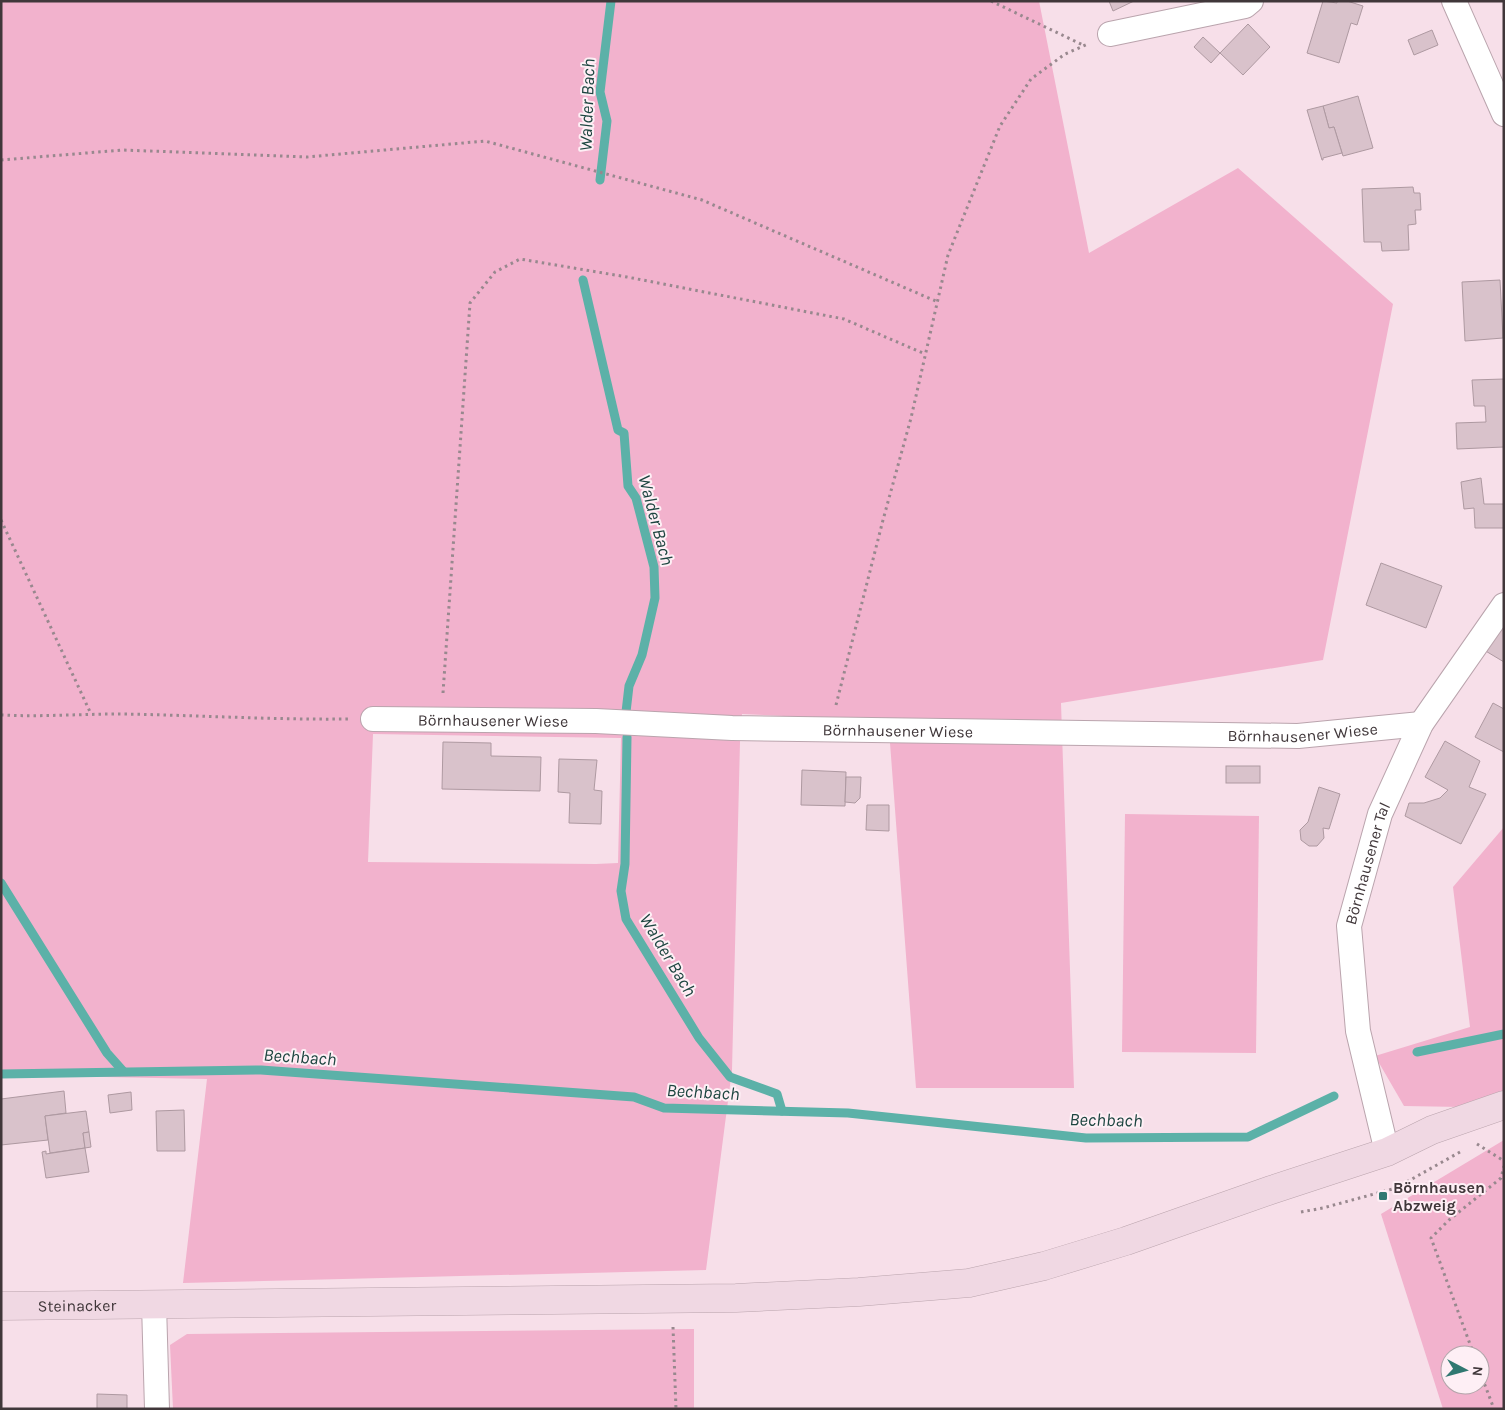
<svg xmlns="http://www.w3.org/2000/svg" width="1505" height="1410" font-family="Karla,sans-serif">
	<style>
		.green { fill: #f2b2cd; fill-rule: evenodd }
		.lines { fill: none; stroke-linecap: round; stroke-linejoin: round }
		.stream { stroke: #5cb1a8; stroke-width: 9 }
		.building { fill: #d9c2cb; stroke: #ae99a1 }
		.minor-casing { stroke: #baa4ad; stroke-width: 26 }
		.secondary-casing { stroke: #baa4ad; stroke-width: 29 }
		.path { stroke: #98888e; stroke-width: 3; stroke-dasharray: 2.5 4; stroke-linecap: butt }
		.minor { stroke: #fff; stroke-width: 24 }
		.secondary { stroke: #f0d8e3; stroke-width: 28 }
		.poi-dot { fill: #307871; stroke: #feeff5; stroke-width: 2 }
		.labels { text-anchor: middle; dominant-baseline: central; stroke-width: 4; stroke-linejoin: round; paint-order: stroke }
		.street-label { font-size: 16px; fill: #40373a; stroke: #feeff5 }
		.poi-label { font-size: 16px; font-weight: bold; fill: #40373a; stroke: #feeff5; text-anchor: start }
		.water-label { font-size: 18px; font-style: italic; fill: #1d4540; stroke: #feeff5 }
	</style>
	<rect width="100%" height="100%" fill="#f7dfe9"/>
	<g class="green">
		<path d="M 1,1 L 1039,1 L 1089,253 L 1238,168 L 1393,304 L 1323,660 L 1061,703 L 1074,1088 L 916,1088 L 890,743 L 893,721 L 742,714 L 740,742 L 732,1070 L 706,1270 L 183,1283 L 207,1079 L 1,1075 ZM 373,734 L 621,738 L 618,863 L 596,864 L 368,862 Z"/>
		<polygon points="1125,814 1259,816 1256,1053 1122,1052"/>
		<polygon points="1504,827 1504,1093 1462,1107 1404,1106 1375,1056 1470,1027 1453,887"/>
		<path d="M 1504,1140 L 1504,1409 L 1443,1409 L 1381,1214 ZM 1450,1355 L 1480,1355 L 1480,1385 L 1450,1385 Z"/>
		<polygon points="694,1329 694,1409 173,1409 170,1345 187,1334"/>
	</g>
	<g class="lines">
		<g class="stream">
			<polyline points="600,180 607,121 600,92 611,1"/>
			<polyline points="583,280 618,430 624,433 628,486 636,498 654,567 655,598 642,655 629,686 626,712"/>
			<polyline points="627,737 625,864 621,891 626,919 699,1038 730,1077 777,1094 782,1111"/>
			<polyline points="1,883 107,1053 123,1071"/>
			<polyline points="1417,1052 1504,1034"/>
			<polyline points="1,1074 261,1070 634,1097 664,1108 848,1113 1086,1138 1248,1137 1334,1096"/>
		</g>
	</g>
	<g class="building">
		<polygon points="1109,1 1134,1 1113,11"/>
		<polygon points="1323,1 1337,3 1337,1 1347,1 1363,6 1357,25 1351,23 1339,63 1307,53"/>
		<polygon points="1248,24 1270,47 1243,75 1220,53"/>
		<polygon points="1432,30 1438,45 1414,55 1408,40"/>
		<polygon points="1203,37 1220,53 1211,63 1194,47"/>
		<polygon points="1358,96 1373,148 1343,156 1334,127 1329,128 1323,106"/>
		<polygon points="1323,106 1329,128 1334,127 1342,153 1323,158 1323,160 1322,160 1307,110"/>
		<polygon points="1413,187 1414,193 1420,193 1421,210 1415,210 1416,224 1408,225 1409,250 1382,251 1381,242 1364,242 1362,189"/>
		<polygon points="1500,280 1503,338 1465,341 1462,282"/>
		<polygon points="1504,379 1504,447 1457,449 1456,423 1486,422 1485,406 1474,406 1472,380"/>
		<polygon points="1481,478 1484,504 1504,504 1504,528 1475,528 1474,508 1464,509 1461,482"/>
		<polygon points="1381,563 1442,586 1426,628 1366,605"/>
		<polygon points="1504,618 1504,662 1484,650"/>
		<polygon points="1493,703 1504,709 1504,752 1475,737"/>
		<polygon points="1445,741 1480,761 1469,787 1486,794 1461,844 1405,816 1409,803 1424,803 1440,798 1448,790 1425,777"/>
		<polygon points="443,742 491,743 491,756 541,757 540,791 442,789"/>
		<polygon points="559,759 597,760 594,790 602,791 601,824 569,823 570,793 558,792"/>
		<rect x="1226" y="766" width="34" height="17"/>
		<polygon points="802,770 846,772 845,806 801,805"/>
		<polygon points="846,777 861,777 860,798 855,803 845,802"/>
		<polygon points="1319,787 1340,794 1329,829 1323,828 1324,838 1317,846 1309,846 1301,840 1300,830 1308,822"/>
		<polygon points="867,805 889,805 889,831 866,830"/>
		<polygon points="64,1091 66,1113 45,1116 48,1140 1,1145 1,1099"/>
		<polygon points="131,1092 132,1110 110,1113 108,1095"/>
		<polygon points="184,1110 185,1151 157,1151 156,1111"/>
		<polygon points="86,1111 89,1132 83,1133 85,1148 50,1153 45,1116"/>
		<polygon points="89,1132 91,1147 85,1148 83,1133"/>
		<polygon points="85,1148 89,1172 46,1178 42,1152 46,1151 46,1154"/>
		<polygon points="97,1394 127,1395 127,1409 97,1409"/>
	</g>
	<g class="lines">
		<g class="minor-casing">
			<g id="minor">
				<polyline points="1454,1 1504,114"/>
				<polyline points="1110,34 1245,6 1251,1"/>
				<path id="s1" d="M 373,719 L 596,721 L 732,728 L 1298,736 L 1421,724"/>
				<path id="s2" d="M 1387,1152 L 1358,1031 L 1349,926 L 1380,814 L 1421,724 L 1504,605"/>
				<polyline points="154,1304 157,1409"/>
			</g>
		</g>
		<g class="secondary-casing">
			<g id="secondary">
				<path id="s3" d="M 1,1306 L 736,1298 L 859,1292 L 969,1283 L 1044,1266 L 1126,1241 L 1271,1190 L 1387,1152 L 1432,1130 L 1504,1105"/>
			</g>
		</g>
		<g class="path">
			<polyline points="991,1 1083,45"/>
			<polyline points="1,160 123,150 307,157 485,141 702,200 938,302"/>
			<polyline points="1,520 91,714"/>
			<polyline points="443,693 470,303 495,272 520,259 627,277 844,319 925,354"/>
			<polyline points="836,705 883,520 911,418 948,255 1000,126 1031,79 1065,54 1088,44"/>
			<path d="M 1,715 C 41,717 80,714 119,714 C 196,715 272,720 348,719"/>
			<polyline points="1477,1144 1504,1161"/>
			<polyline points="1301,1212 1323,1208 1396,1188 1460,1152"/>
			<polyline points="673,1327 676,1409"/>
			<polyline points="1474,1355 1431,1238 1449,1220 1501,1178 1504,1166"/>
			<polyline points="1480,1372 1494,1409"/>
		</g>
		<use href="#minor" class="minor"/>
		<use href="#secondary" class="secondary"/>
	</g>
	<rect class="poi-dot" x="1378" y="1191" width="10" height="10" rx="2.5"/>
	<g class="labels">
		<g class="street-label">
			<text stroke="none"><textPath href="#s1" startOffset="120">Börnhausener Wiese</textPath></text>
			<text stroke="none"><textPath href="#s1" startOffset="525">Börnhausener Wiese</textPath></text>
			<text stroke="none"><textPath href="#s1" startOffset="930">Börnhausener Wiese</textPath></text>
			<text stroke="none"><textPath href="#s2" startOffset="295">Börnhausener Tal</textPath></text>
			<text stroke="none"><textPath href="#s3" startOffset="76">Steinacker</textPath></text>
		</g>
		<g class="poi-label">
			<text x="1393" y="1187">Börnhausen<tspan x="1393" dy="18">Abzweig</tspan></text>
		</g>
		<g class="water-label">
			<text transform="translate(587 105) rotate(-88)">Walder Bach</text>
			<text transform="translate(656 520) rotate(75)">Walder Bach</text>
			<text transform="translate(668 955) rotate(59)">Walder Bach</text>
			<text transform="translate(300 1057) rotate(4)">Bechbach</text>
			<text transform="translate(703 1092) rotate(3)">Bechbach</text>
			<text transform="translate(1106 1120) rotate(1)">Bechbach</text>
		</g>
	</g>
	<rect width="1505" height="1410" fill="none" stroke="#40373a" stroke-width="5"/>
	<g transform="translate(1465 1370) rotate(96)"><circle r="24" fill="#feeff5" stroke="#b2a5aa"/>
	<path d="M0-4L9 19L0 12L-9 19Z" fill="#307871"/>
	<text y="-8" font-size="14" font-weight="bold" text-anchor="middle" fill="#40373a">N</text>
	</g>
</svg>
